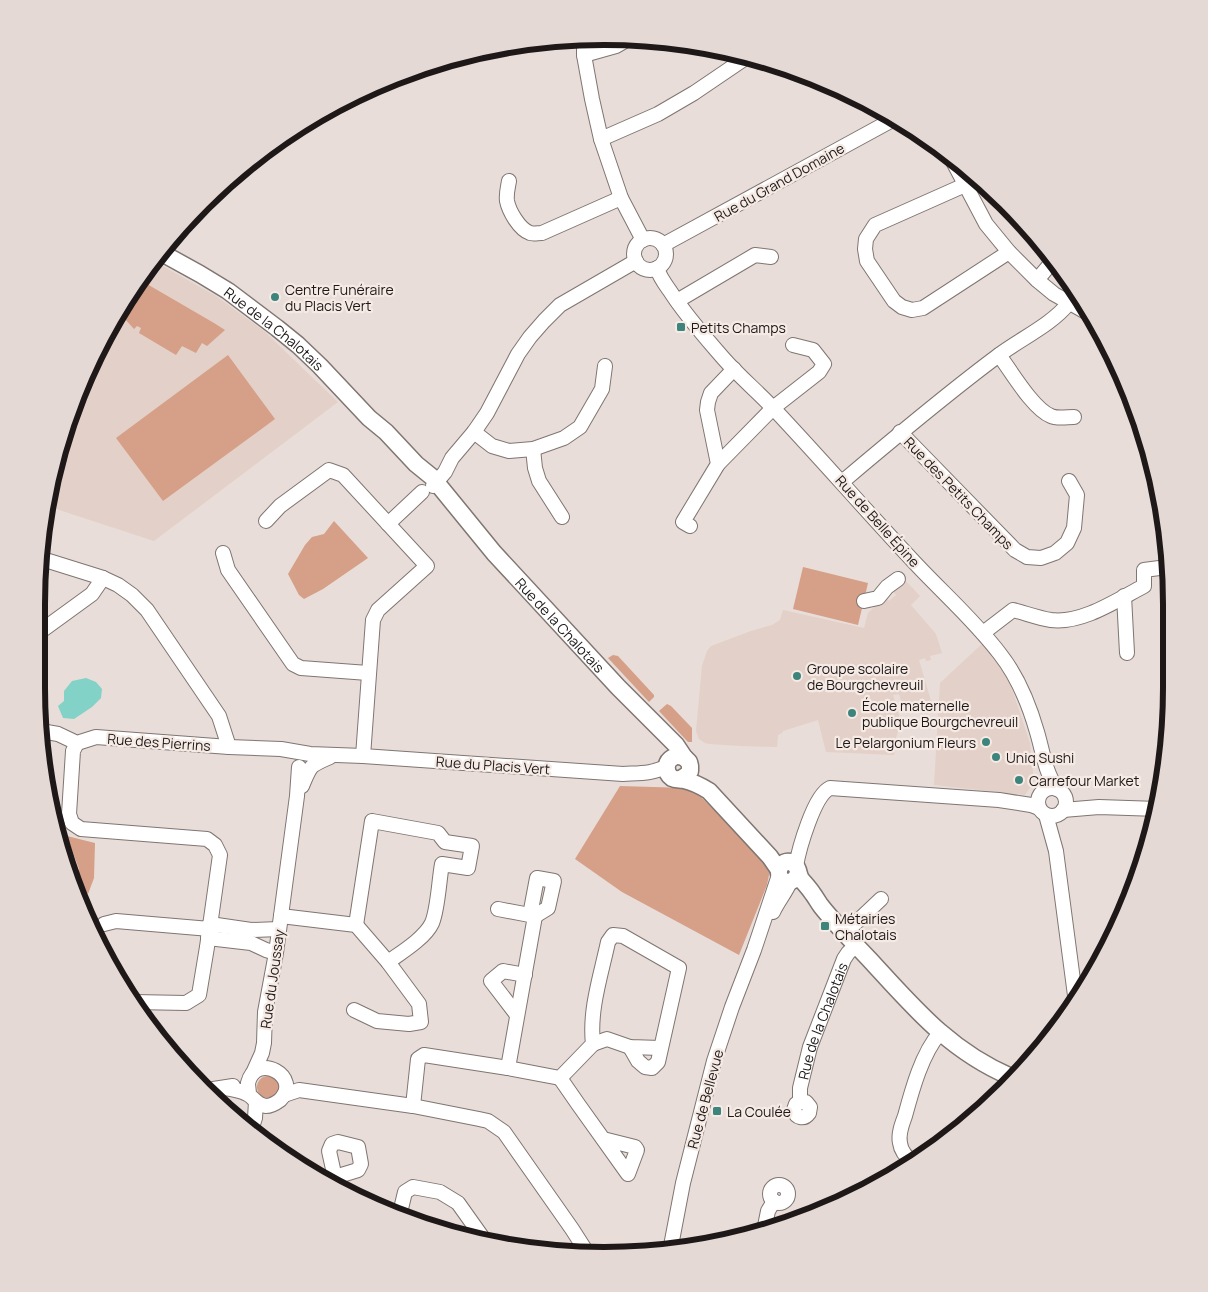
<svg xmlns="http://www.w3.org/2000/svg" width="1208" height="1292" font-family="Manrope,sans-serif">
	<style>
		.built { fill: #e3d0c8 }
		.green { fill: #d69f87 }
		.water { fill: #83d2c8 }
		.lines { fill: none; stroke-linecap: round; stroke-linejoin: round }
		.minor-casing { stroke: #7f7571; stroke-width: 16 }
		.major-casing { stroke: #7f7571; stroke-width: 19 }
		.minor { stroke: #fff; stroke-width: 14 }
		.major { stroke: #fff; stroke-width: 16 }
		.poi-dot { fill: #3d847c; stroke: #f6eae5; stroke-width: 2 }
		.labels { text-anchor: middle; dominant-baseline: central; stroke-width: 4.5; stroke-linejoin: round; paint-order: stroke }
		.street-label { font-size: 14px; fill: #1e1918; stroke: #f6eae5 }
		.poi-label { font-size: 14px; fill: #1e1918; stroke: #f6eae5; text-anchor: start }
		.rim { fill: none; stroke: #1e1918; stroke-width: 6 }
	</style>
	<rect width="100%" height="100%" fill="#e8ddd8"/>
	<g class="built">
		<polygon points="152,260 216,296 264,331 338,402 154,541 47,506 56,457 95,353"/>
		<polygon points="904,579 920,596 911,605 936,634 942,653 930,656 931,660 926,661 925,658 919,660 931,701 904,709 899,694 893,695 901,722 896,738 894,755 826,752 818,720 783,731 782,733 778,735 777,747 741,746 709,744 705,743 699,739 696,731 702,666 707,651 711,646 751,631 772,625 780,620 783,610 864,628 868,613 885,596 889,601 896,595 893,591"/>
		<polygon points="983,643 1009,680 1030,743 1034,782 1025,795 934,785 940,683"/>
	</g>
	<g class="green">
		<polygon points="140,280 214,323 225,330 207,346 202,343 196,353 182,346 176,355 139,333 141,328 137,326 134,329 125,319 127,314 122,310"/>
		<polygon points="228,355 275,419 163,501 116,438"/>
		<polygon points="334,521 368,558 323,589 304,599 299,595 288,574 305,545 312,537 324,534"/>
		<polygon points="803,567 868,583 858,625 793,609"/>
		<polygon points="613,655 618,656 654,695 654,697 649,702 608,658"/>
		<polygon points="667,704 671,706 692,728 692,742 688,742 659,711"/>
		<polygon points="620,786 686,788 697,793 765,860 770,870 767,885 739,955 622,892 575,859"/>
		<polygon points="67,836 95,843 94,878 88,894 78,883 79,869"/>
		<circle cx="268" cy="1087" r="11"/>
	</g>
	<g class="water">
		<polygon points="86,678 96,682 102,689 101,698 92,707 74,719 63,718 58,706 64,701 64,691 72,681"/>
		<path d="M 53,766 L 51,785 L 51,809 C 48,801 43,783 45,776 C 46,771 49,768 53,766 Z"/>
	</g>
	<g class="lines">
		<g class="minor-casing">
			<g id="minor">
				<polyline points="584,39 584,55 592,99 601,139 621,198 643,240"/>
				<polyline points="584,55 616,46 630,38"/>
				<polyline points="601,139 658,114 694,93 750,55"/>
				<polyline points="948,152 986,224 1009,252 1037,280 1054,294 1093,316"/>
				<path d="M 509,181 C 508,187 506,194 507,201 C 509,211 519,229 530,233 C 533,234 538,233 542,233 L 621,198"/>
				<polyline points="965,185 875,225 866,239 865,249 867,261 894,301 902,307 912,310 923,308 1009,252"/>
				<circle cx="650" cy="254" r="16"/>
				<polyline points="663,245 894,119"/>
				<path d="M 657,268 C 659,276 665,284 670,291 C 686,316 705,337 724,359 C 740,377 758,392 775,410 C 822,460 868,513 915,563 C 944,594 974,620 1000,654 C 1018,677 1029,704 1037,732 C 1043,752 1045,772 1057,789"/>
				<polyline points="1037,280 1053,261"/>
				<polyline points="677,301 755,255 771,257"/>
				<path d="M 999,355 C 1011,371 1033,409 1051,416 C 1057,419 1067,417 1074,417"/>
				<polyline points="474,432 492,446 509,451 533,449 564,438 580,427 602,389 605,366"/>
				<polyline points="900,432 1015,550 1027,557 1041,558 1055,553 1067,543 1074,528 1077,495 1069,481"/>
				<polyline points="533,449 535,468 539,481 562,517"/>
				<polyline points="718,464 773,408 819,372 824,364 813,350 793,345"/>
				<path d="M 842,482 C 893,439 945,395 999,355 C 1022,338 1051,325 1069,303"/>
				<polyline points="433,486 445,472 452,458 474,432 487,413 518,354 530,337 544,321 560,305 636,261"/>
				<polyline points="266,521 280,506 329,470 343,475 427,566 378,610 373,620 363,756"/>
				<polyline points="388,524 422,492"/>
				<polyline points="690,526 683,522 718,464 707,410 708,402 711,393 734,369"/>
				<polyline points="1166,526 1167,567 1168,568"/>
				<polyline points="223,553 228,570 293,664 301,668 368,673"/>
				<polyline points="39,558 103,578 118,585 132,595 147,610 219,716 229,747"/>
				<polyline points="1124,596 1127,653"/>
				<polyline points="864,601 878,598 887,587 898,579"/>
				<path d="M 983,633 L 1013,610 C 1025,613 1038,618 1051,620 C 1082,624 1117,600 1144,586 L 1144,570 L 1167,567"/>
				<polyline points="37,634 92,594 103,578"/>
				<path d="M 41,731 L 58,734 L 77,743 L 96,737 L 229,747 L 281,749 L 310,754 L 363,756 L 623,774 C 639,773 653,774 667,766"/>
				<polyline points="77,743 73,751 69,814 72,823 81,829 207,839 215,845 220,855 207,947 199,995 186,1003 134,1002"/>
				<path d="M 302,786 C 311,765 309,766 330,757"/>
				<circle cx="1052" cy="802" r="14"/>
				<polyline points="1063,810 1099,807 1158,809"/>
				<polyline points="1046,815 1056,851 1076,1003"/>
				<path d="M 796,866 C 799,849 814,795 830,788 L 999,800 L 1031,805 L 1039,808"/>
				<polyline points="498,909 535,916 508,1068"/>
				<path d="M 773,912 C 778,901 786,892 790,882"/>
				<polyline points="530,915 537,878 554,881 548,908 535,916"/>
				<polyline points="281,916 356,925 388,962 419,1004 421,1022 409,1024 377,1021 354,1010"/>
				<polyline points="104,924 116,921 210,929"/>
				<polyline points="210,924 251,930 279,929"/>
				<path d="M 356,925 L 372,821 L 438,833 L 445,842 L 472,846 L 468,868 L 442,864 C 439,880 438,909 432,923 C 425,938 402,952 388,962"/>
				<polyline points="845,933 881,899"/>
				<polyline points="208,938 251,943 266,950 276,953"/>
				<polyline points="517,1015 491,981 503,971 525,975"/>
				<polyline points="593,1044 607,1039 630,1047 660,1048"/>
				<polyline points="253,1073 262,1053 264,1043 265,1012 276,953 297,796 299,767"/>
				<polyline points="560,1078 578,1104 628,1174 637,1150 635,1147 603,1139"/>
				<path d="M 224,1088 C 232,1089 240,1090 247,1094 C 254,1097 256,1105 266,1106 C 272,1106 276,1103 280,1100 C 303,1077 256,1051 248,1083 C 248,1086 249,1091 249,1094"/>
				<polyline points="207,1090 233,1086"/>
				<polyline points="284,1095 299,1090 413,1106 479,1119 488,1121 504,1132 572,1229 588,1254"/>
				<path id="s1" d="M 800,1102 L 806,1102 L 810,1107 L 809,1113 C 804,1120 796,1118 794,1110 L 796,1104 L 800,1102 L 800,1088 L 810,1047 L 844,959 L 848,953 L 856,945"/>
				<path d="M 413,1106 L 418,1059 L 424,1055 L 508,1068 L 560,1078 L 593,1044 C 589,1010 601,975 608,942 L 613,935 L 623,936 L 679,968 L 658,1062 L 652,1068 L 645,1067 L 638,1061 L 630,1047"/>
				<polyline points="251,1130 255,1118 256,1102"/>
				<path d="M 913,1162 C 906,1157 901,1151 900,1143 C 898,1134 902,1124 905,1116 C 912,1090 922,1053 940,1033"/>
				<polyline points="335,1177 358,1170 361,1164 358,1147 338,1142 332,1144 329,1151 337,1187"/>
				<circle cx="779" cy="1194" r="9"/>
				<polyline points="400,1213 405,1192 413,1187 440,1192 458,1203 485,1241"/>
				<polyline points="764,1231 768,1211 774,1201"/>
				<polyline points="670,1251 683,1183 714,1061 732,1007 754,950 779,875"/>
			</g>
		</g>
		<g class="major-casing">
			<g id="major">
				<path id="s2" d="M 160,252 L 200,274 L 228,291 L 277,328 L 298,345 L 320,366 L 369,418 L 386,432 L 416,464 L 432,477 L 494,553 L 618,687 L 676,745 L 684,757 L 689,762 L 690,766 L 690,771 L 687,775 L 681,779"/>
				<path d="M 684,757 C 679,756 676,755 672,758 C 665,762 665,773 672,778 C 676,780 680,779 684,780 C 693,782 701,786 709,791 L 770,857 L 779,870"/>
				<path d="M 798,873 C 795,882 788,884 781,879 C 774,868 786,856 795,865 C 799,869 798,874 801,879 C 805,884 809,888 813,894 C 816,898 818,902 821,906 C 836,925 853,942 870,960 C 914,1008 950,1051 1011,1077"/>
			</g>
		</g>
		<use href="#minor" class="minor"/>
		<use href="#major" class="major"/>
	</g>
	<g class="poi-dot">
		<circle cx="275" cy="297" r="5"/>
		<rect x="676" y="322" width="10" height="10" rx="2.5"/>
		<circle cx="797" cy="676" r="5"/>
		<circle cx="852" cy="713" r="5"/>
		<circle cx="986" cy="742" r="5"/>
		<circle cx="996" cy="757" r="5"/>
		<circle cx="1019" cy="780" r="5"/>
		<rect x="820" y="921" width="10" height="10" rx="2.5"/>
		<rect x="712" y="1106" width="10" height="10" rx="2.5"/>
	</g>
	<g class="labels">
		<g class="street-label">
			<text transform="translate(779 182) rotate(-29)">Rue du Grand Domaine</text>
			<text stroke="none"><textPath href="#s2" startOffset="138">Rue de la Chalotais</textPath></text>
			<text transform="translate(959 493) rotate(46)">Rue des Petits Champs</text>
			<text transform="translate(878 521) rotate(48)">Rue de Belle Épine</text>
			<text stroke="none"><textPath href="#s2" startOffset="551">Rue de la Chalotais</textPath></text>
			<text transform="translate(159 742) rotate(4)">Rue des Pierrins</text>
			<text transform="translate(493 765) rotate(4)">Rue du Placis Vert</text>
			<text transform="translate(272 979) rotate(-82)">Rue du Joussay</text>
			<text stroke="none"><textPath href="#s1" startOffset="134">Rue de la Chalotais</textPath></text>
			<text transform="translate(705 1099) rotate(-75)">Rue de Bellevue</text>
		</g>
		<g class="poi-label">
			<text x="285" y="289">Centre Funéraire<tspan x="285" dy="16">du Placis Vert</tspan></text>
			<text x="691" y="327">Petits Champs</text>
			<text x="807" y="668">Groupe scolaire<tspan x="807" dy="16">de Bourgchevreuil</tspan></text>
			<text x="862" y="705">École maternelle<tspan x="862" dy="16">publique Bourgchevreuil</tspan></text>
			<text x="976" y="742" text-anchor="end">Le Pelargonium Fleurs</text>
			<text x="1006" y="757">Uniq Sushi</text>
			<text x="1029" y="780">Carrefour Market</text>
			<text x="835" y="918">Métairies<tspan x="835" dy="16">Chalotais</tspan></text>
			<text x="727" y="1111">La Coulée</text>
		</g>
	</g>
	<path d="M0 0H1208V1292H0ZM604 45H604A559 559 0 0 1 1163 604V688A559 559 0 0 1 604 1247H604A559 559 0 0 1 45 688V604A559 559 0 0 1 604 45Z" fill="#e5d9d5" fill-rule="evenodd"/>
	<path class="rim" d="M604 45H604A559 559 0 0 1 1163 604V688A559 559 0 0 1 604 1247H604A559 559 0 0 1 45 688V604A559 559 0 0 1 604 45Z"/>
</svg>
